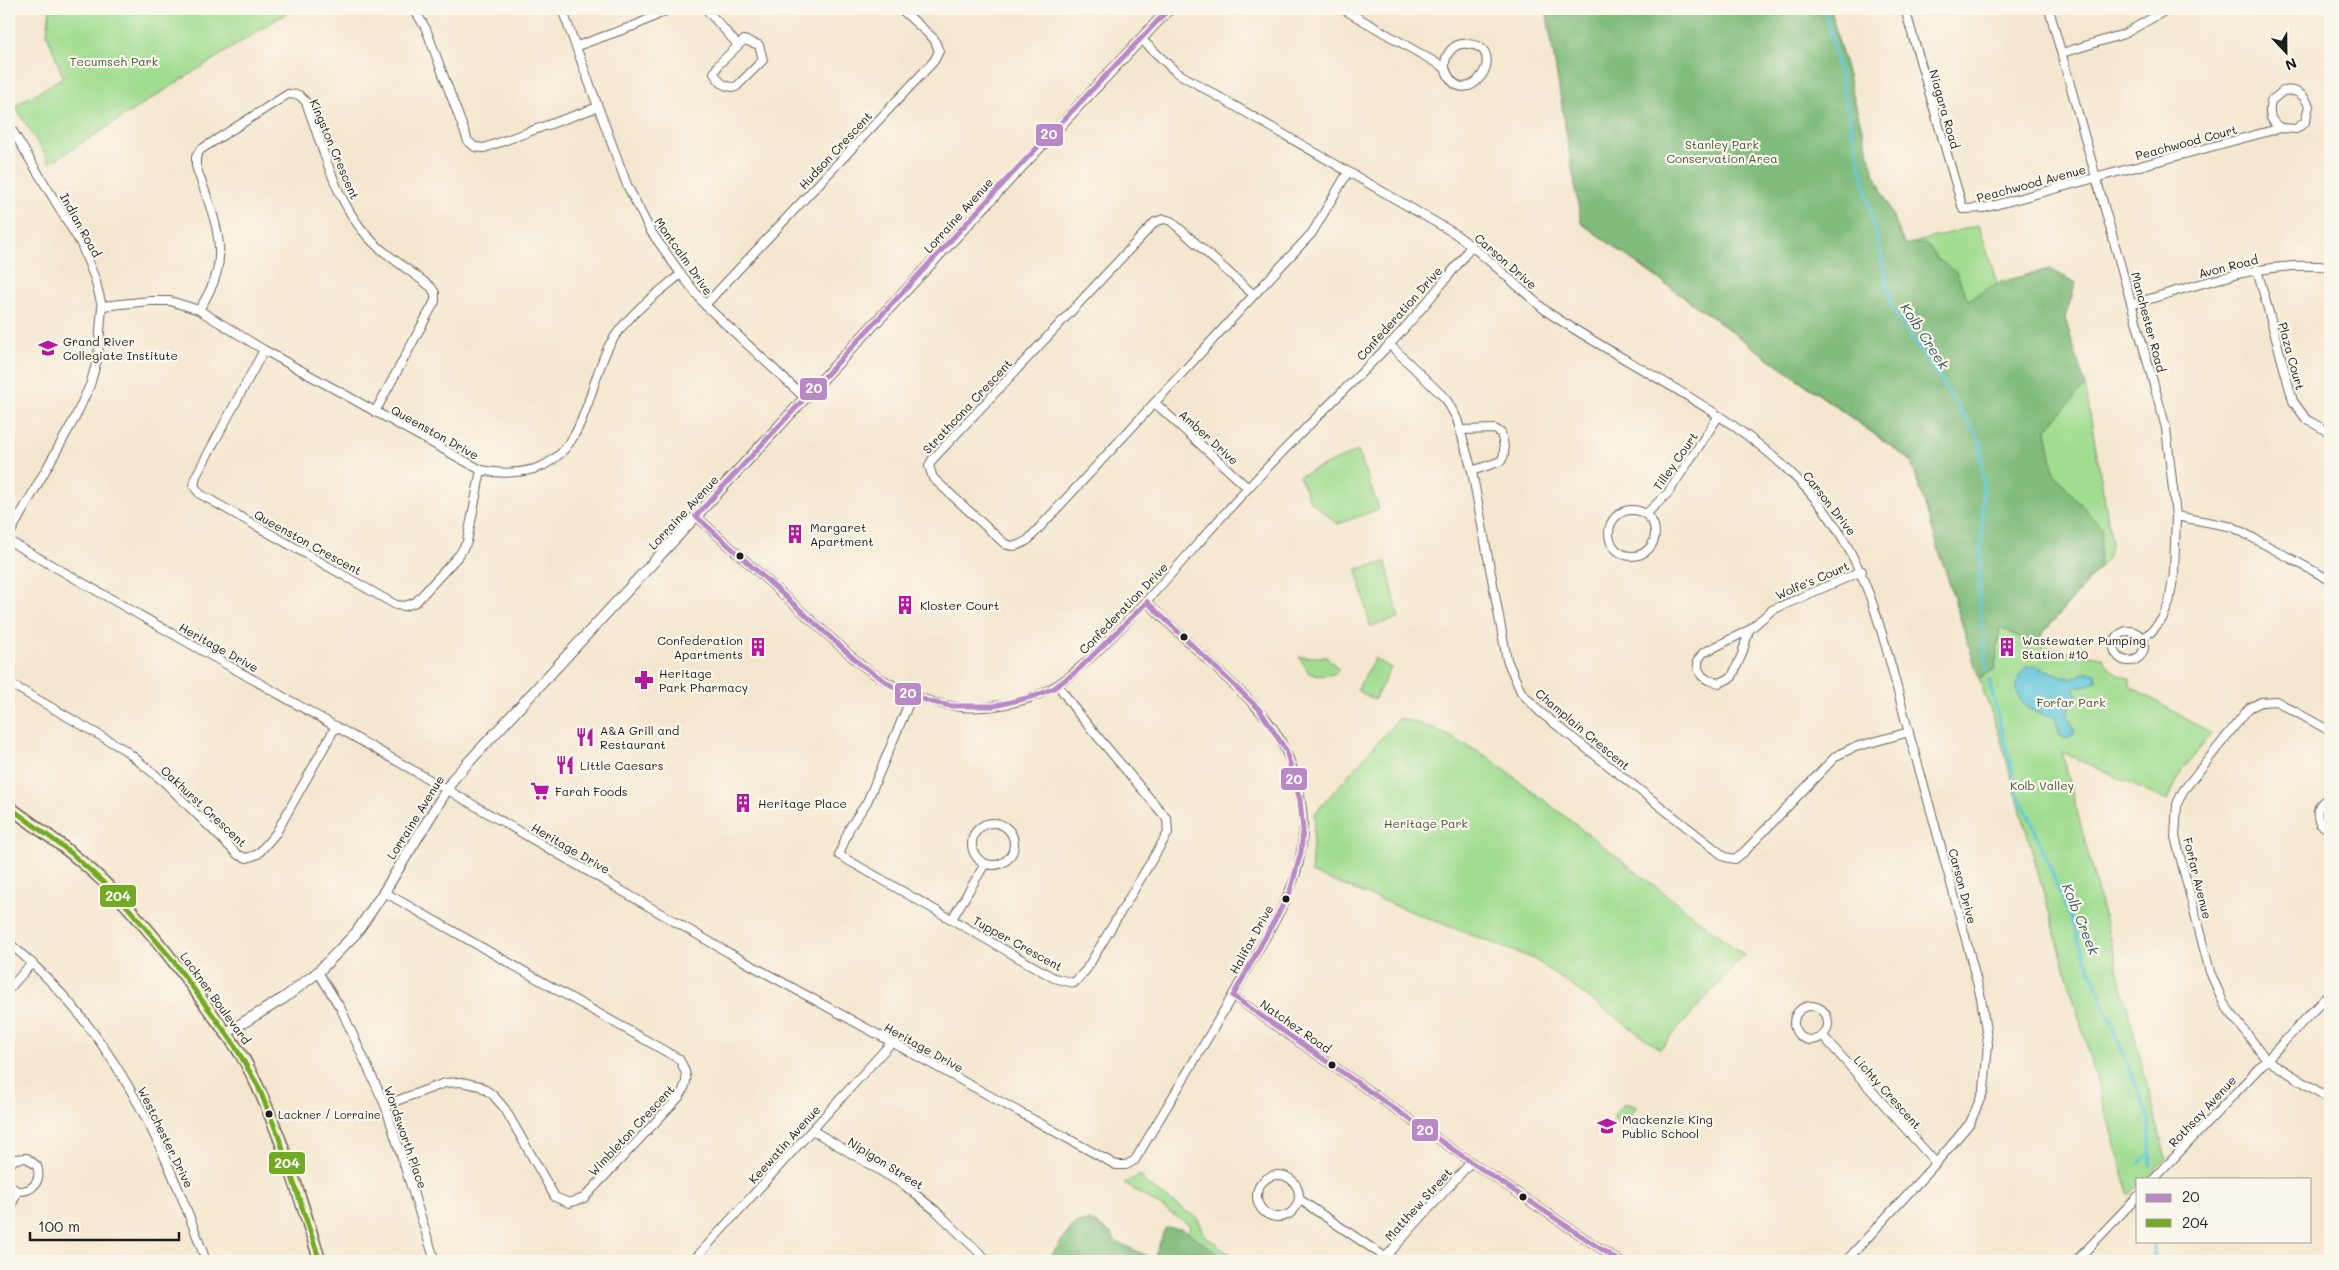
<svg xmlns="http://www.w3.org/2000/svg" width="2339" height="1270" font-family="Mali,sans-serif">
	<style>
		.green { fill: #a1dd91; stroke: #5e7c56 }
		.forest { fill: #80bc7b; stroke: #4e6c4c }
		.water { fill: #5fc6db; stroke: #3e717c }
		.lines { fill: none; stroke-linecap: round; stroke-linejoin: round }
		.stream { stroke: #5fc6db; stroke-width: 3 }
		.minor-casing { stroke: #68635b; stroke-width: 10 }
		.tertiary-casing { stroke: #68635b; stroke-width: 12 }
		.secondary-casing { stroke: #68635b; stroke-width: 14 }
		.minor { stroke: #fff; stroke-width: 8 }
		.tertiary { stroke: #fff; stroke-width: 10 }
		.secondary { stroke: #fae7c3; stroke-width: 11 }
		.bus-1-casing { stroke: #fbf7ec; stroke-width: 9 }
		.bus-2-casing { stroke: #fbf7ec; stroke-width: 9 }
		.bus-1 { stroke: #b989c5; stroke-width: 5 }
		.bus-2 { stroke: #72ab23; stroke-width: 5 }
		.bus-dot { fill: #1c1c1c; stroke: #fbf7ec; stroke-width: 2 }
		.labels { text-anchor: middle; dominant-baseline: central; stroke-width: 4.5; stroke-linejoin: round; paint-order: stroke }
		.bus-label { font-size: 11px; fill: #1c1c1c; stroke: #fbf7ec; text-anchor: start }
		.park-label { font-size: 12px; fill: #44563f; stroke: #fbf7ec }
		.street-label { font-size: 12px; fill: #1c1c1c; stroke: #fbf7ec }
		.poi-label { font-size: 12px; fill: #1c1c1c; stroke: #fbf7ec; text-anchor: start }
		.water-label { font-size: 14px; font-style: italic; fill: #33585f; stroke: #fbf7ec }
		.line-badge { stroke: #fbf7ec; stroke-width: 2 }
		.badge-label { font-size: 14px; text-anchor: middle; font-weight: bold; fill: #fff }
	</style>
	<rect width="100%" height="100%" fill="#fbf7ec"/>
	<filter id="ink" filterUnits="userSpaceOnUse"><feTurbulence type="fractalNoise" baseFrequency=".02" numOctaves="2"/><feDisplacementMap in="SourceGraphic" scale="10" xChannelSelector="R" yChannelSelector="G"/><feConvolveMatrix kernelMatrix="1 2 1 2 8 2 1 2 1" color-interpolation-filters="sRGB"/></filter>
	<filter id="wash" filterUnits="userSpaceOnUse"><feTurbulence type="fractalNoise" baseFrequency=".0096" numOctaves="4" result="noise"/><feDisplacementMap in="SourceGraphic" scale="20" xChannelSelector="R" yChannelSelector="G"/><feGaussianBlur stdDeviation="1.12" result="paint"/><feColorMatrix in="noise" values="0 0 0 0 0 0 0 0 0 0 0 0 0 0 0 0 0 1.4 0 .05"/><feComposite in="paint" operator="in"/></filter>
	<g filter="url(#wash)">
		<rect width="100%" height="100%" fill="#f5e7cf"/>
		<g class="green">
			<polygon points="50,9 293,9 50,163 15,106 63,77 47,34"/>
			<path d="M 1830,9 L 1873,170 L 1905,245 L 1979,225 L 1997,283 L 2050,269 L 2085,385 L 2112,543 L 2107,559 L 2033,645 L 2102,657 C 2108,670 2117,674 2130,679 L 2130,686 L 2212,734 L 2183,769 L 2167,801 L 2062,752 L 2166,1159 L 2145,1179 L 2138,1179 L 2138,1186 L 2129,1195 L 1999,734 L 1979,678 L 1911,461 L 1581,223 Z"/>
			<polygon points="1358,451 1379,509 1338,524 1310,501 1299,476"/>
			<polygon points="1386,562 1399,619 1370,626 1357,569"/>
			<path d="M 1327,657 L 1339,670 C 1329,678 1320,676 1309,673 L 1299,657 Z"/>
			<polygon points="1375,658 1391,668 1374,700 1357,690"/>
			<polygon points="1399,718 1436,729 1488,757 1744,955 1660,1049 1534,959 1311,873 1315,813"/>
			<polygon points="1624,1103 1637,1107 1623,1125 1614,1119 1613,1116"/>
			<polygon points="1141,1175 1145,1183 1198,1219 1206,1237 1241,1261 1170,1261 1191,1226 1124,1183"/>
		</g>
		<g class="forest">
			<polygon points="1546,9 1830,9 1873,170 1905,245 1926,243 1939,260 1956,272 1968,300 1997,283 2050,269 2076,283 2065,318 2085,385 2046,430 2054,473 2102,529 2099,567 2033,645 2000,627 1995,669 1979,678 1911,460 1581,223"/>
			<polygon points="1090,1220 1111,1233 1115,1241 1154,1259 1165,1228 1183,1229 1228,1261 1061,1261 1052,1254 1074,1224"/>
		</g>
		<path class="water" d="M 2034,666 L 2071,679 L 2085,672 L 2096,673 L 2096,681 L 2089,685 L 2075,687 L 2077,699 L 2067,713 L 2075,733 L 2067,739 L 2060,736 L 2055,716 C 2027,717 2003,691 2026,667 Z"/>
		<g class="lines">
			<g class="stream">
				<polyline points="1825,9 1893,310 1981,441 1983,501 1979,601 1987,670"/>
				<polyline points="1989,680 2018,794 2034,827 2149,1119 2151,1166"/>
				<polyline points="2139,1163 2150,1153"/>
				<polyline points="2154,1241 2154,1261"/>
			</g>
		</g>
	</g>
	<g filter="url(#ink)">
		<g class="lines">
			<g class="minor-casing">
				<g id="minor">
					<polyline points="414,9 426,29 468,141 475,147 484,148 598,107"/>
					<polyline points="562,9 627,185 650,230 681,274 705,305 805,398"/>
					<polyline points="706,9 738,45"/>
					<path d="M 1343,9 L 1445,68 C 1463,120 1514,48 1468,44 C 1453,42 1444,55 1445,68"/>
					<path d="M 1905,9 L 1963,209 L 1984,208 L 2281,128 L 2296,129 L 2305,122 L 2309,106 C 2304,94 2296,89 2283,91 L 2271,101 C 2268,113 2270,122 2281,128"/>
					<polyline points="2049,9 2166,428 2176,516 2174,573 2169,603 2162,619 2151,632 2142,638"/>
					<path d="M 1141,39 L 1176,72 L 1454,233 C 1478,250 1500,270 1522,290 C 1532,298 1541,308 1552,315 C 1641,374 1748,417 1817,501 C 1873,569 1887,654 1910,737 C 1935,824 1959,911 1981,998 L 1988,1044 L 1984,1090 L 1970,1123 L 1936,1163 L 1846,1261"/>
					<path d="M 744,40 L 759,45 L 763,60 L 736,87 C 723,87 720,83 714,73 L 719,64 Z"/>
					<polyline points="577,46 636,25 670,9"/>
					<polyline points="2062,53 2124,34 2168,9"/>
					<polyline points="9,125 81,244 95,279 102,306 98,357 90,385 75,418 9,535"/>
					<polyline points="2257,269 2293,401 2306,419 2330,433"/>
					<path d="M 1254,295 L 1028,540 C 1019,545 1015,548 1005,544 L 933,478 L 929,466 L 932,460 L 1155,222 L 1164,219 L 1171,221 L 1254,295 L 1312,233 L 1348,172"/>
					<path d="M 2133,304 C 2198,285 2262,260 2330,267"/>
					<polyline points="705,305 934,61 939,51 934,39 901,9"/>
					<path d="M 102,306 L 150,301 L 170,301 L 199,310 L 264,350 L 481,470 C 500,474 515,474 534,469 C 587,453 587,386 610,344 C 627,315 655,295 681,274"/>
					<path d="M 199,310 C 207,297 214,285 217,271 C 226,237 206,197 196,166 L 196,157 L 200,150 L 288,94 L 299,95 L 306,102 C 324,151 337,209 376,245 C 393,260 413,273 431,287 L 435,293 L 435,301 L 375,412"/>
					<polyline points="1389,344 1446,399 1457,419 1472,471 1507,660 1521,692 1540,712 1725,857 1735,859 1744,852 1836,756 1852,748 1909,732"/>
					<polyline points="264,350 196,476 194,486 200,494 396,605 405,606 416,602 459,555 467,542 481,470"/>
					<polyline points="1155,403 1248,488"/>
					<path d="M 1461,430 L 1495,429 L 1501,433 C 1503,442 1507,453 1501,461 L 1472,471"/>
					<circle cx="1632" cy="533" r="23"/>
					<polyline points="1646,514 1668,493 1718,417"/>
					<path d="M 696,516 L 860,664 C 914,704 964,719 1030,698 C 1065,686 1087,661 1113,636 C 1160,589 1203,536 1249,487 C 1294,438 1343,392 1390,344 C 1416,317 1439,287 1463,258 L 1471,245"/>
					<polyline points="2176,516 2233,527 2330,580"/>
					<path d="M 9,541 L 446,789 L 729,953 L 1116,1165 L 1126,1165 L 1135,1160 C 1174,1094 1215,1028 1252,961 C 1272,926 1295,891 1301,851 C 1308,811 1296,765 1275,731 C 1260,708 1240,691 1221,673 C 1196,649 1171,626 1147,602"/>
					<polyline points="1749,630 1742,654 1732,677 1720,683 1708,680 1702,676 1698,669 1698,660 1703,653 1749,630 1772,610 1862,571"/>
					<circle cx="2129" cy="646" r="15"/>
					<polyline points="9,683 125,750 164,782 238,855 247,858 258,854 276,833 336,726"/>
					<polyline points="912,696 867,802 850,827 839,855 1054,978 1074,983 1086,970 1168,833 1167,819 1077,712 1058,685"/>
					<polyline points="2330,731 2276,701 2261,702 2249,708 2183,791 2177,804 2175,837 2210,972 2224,1004 2266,1059 2330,1099"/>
					<path d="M 2330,798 C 2318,802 2315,812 2320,824 L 2330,830"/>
					<circle cx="993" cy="844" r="21"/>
					<path d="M 384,892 L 679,1059 C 688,1074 689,1081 680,1096 L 584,1198 L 569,1203 L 555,1197 L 505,1109 L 493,1095 L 480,1086 L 461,1082 L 445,1083 L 385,1105"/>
					<polyline points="952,919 985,864"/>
					<path d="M 9,943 C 110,1026 163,1140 206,1261"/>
					<polyline points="318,972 341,1009 385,1105 435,1261"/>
					<polyline points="9,989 32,963"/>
					<polyline points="1233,996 1471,1162 1619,1261"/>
					<circle cx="1811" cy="1023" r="17"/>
					<polyline points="1823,1036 1936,1163"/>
					<polyline points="812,1130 904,1185 936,1211 988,1261"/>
					<path d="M 9,1165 L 15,1159 L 27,1158 L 37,1166 C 42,1181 33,1192 17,1191 L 9,1185"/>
					<circle cx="1278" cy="1196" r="21"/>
					<polyline points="2154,1179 2330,993"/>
					<polyline points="1299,1199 1385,1257"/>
					<polyline points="9,1213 17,1191"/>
					<polyline points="693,1261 892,1042"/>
					<polyline points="1382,1261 1471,1162"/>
					<polyline points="2076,1261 2138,1196"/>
				</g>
			</g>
			<g class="tertiary-casing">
				<polyline id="tertiary" points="226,1033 284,998 318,972 356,933 384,892 454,778 805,398 1169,9"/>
			</g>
			<g class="secondary-casing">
				<path id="secondary" d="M 9,807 C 41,830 75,854 104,882 C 142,920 176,963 207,1007 C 220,1025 235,1043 246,1063 C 278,1124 300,1196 320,1261"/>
			</g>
			<use href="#minor" class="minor"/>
			<use href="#tertiary" class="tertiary"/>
			<use href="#secondary" class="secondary"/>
			<g class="bus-1-casing">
				<g id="bus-1">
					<polyline points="696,516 1011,175 1169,9"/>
					<polyline points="696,516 860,664 898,690 931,702 951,706 994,706 1035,696 1054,688 1077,671 1147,602"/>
					<polyline points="1147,602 1259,709 1286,750 1300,800 1303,830 1301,852 1290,892 1233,996"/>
					<polyline points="1233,996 1471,1162 1619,1261"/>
				</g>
			</g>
			<g class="bus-2-casing">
				<polyline id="bus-2" points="9,807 70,852 118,896 171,958 232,1041 258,1086 278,1135 320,1261"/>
			</g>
			<use href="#bus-1" class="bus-1"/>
			<use href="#bus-2" class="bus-2"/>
		</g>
	</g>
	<defs>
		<g id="school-bare" transform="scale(1.5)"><path d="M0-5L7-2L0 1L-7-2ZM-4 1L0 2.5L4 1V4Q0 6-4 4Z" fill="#b5179e" stroke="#fbf7ec" stroke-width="2.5" paint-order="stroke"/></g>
		<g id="building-bare" transform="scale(1.5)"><path d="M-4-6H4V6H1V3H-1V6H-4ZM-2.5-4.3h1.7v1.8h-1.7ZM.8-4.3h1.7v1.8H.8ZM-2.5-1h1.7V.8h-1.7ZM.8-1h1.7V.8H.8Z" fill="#b5179e" stroke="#fbf7ec" stroke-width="2.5" paint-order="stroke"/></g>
		<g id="pharmacy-bare" transform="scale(1.5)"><path d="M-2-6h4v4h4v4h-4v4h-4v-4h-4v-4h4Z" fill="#b5179e" stroke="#fbf7ec" stroke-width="2.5" paint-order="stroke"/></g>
		<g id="restaurant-bare" transform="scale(1.5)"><path d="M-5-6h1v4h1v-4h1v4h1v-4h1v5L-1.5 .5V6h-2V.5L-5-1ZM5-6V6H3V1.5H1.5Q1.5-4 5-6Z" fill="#b5179e" stroke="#fbf7ec" stroke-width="2.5" paint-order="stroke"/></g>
		<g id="supermarket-bare" transform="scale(1.5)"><path d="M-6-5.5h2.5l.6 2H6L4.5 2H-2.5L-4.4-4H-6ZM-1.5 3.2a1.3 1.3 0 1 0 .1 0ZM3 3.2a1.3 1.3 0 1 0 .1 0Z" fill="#b5179e" stroke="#fbf7ec" stroke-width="2.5" paint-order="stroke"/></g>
	</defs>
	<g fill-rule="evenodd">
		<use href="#school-bare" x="48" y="348"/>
		<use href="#building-bare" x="795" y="534"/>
		<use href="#building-bare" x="905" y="605"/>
		<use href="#building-bare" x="758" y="647"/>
		<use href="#building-bare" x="2007" y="647"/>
		<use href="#pharmacy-bare" x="644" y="680"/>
		<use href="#restaurant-bare" x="585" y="737"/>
		<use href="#restaurant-bare" x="565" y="765"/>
		<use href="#supermarket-bare" x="540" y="791"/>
		<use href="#building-bare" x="743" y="803"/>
		<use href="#school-bare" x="1607" y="1126"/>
	</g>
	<g class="bus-dot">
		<circle cx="740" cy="556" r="4.5"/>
		<circle cx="1184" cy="637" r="4.5"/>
		<circle cx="1286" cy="899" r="4.5"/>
		<circle cx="1332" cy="1065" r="4.5"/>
		<circle cx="269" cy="1114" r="4.5"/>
		<circle cx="1523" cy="1197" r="4.5"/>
	</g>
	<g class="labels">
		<g class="bus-label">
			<text x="278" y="1114">Lackner / Lorraine</text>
		</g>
		<g class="park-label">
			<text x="114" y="61">Tecumseh Park</text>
			<text x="1722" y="144">Stanley Park<tspan x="1722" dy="14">Conservation Area</tspan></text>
			<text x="2071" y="702">Forfar Park</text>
			<text x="2042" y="785">Kolb Valley</text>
			<text x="1426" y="823">Heritage Park</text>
		</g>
		<g class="street-label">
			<text transform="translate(1945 109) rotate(74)">Niagara Road</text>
			<text transform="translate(2186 142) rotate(-15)">Peachwood Court</text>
			<text transform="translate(335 149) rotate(67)">Kingston Crescent</text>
			<text transform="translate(835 150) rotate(-47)">Hudson Crescent</text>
			<text transform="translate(2031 183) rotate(-15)">Peachwood Avenue</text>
			<text transform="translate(958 215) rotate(-48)">Lorraine Avenue</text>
			<text transform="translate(81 225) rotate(61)">Indian Road</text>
			<text transform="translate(684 256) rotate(55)">Montcalm Drive</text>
			<text transform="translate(1506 261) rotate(41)">Carson Drive</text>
			<text transform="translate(2228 266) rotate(-14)">Avon Road</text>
			<text transform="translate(1399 313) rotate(-48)">Confederation Drive</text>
			<text transform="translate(2149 322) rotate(75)">Manchester Road</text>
			<text transform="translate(2292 356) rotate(75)">Plaza Court</text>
			<text transform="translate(967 406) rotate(-47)">Strathcona Crescent</text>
			<text transform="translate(435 432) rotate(29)">Queenston Drive</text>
			<text transform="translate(1209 437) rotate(42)">Amber Drive</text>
			<text transform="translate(1675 461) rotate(-55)">Tilley Court</text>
			<text transform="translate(1830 503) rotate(52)">Carson Drive</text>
			<text transform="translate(683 512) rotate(-47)">Lorraine Avenue</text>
			<text transform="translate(308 542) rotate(29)">Queenston Crescent</text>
			<text transform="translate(1812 580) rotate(-23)">Wolfe's Court</text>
			<text transform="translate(1123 608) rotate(-46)">Confederation Drive</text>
			<text transform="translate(219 647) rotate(29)">Heritage Drive</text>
			<text transform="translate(1583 729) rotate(40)">Champlain Crescent</text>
			<text transform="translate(204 806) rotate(43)">Oakhurst Crescent</text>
			<text transform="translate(415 817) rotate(-58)">Lorraine Avenue</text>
			<text transform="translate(571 848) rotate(30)">Heritage Drive</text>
			<text transform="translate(2198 878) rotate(76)">Forfar Avenue</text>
			<text transform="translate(1963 886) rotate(75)">Carson Drive</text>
			<text transform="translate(1251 939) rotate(-61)">Halifax Drive</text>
			<text transform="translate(1018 943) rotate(29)">Tupper Crescent</text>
			<text transform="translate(216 998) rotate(54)">Lackner Boulevard</text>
			<text transform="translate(1296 1026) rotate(35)">Natchez Road</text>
			<text transform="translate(924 1047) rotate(29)">Heritage Drive</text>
			<text transform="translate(1888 1092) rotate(48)">Lichty Crescent</text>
			<text transform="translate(2202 1111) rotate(-47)">Rothsay Avenue</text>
			<text transform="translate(631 1130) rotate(-47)">Wimbleton Crescent</text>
			<text transform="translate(166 1137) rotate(64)">Westchester Drive</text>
			<text transform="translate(406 1137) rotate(71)">Wordsworth Place</text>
			<text transform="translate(784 1144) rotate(-48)">Keewatin Avenue</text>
			<text transform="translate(886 1163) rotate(32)">Nipigon Street</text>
			<text transform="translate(1418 1204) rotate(-48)">Matthew Street</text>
		</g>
		<g class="poi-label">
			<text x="63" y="341">Grand River<tspan x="63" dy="14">Collegiate Institute</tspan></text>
			<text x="810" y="527">Margaret<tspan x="810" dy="14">Apartment</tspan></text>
			<text x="920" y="605">Kloster Court</text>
			<text x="743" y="640" text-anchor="end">Confederation<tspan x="743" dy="14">Apartments</tspan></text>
			<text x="2022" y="640">Wastewater Pumping<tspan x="2022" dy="14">Station #10</tspan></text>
			<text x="659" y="673">Heritage<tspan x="659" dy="14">Park Pharmacy</tspan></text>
			<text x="600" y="730">A&amp;A Grill and<tspan x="600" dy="14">Restaurant</tspan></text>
			<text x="580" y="765">Little Caesars</text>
			<text x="555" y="791">Farah Foods</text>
			<text x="758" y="803">Heritage Place</text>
			<text x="1622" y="1119">Mackenzie King<tspan x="1622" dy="14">Public School</tspan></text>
		</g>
		<g class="water-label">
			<text transform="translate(1925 336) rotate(57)">Kolb Creek</text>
			<text transform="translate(2081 919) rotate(68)">Kolb Creek</text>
		</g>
	</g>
	<g class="line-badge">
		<rect x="1035" y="123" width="29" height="24" rx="5" fill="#b989c5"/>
		<rect x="799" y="377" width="29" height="24" rx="5" fill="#b989c5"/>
		<rect x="894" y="682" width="28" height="24" rx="5" fill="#b989c5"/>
		<rect x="1280" y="767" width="28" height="24" rx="5" fill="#b989c5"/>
		<rect x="99" y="884" width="38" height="24" rx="5" fill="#72ab23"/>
		<rect x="1411" y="1118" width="28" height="24" rx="5" fill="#b989c5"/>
		<rect x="268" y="1151" width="38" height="24" rx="5" fill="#72ab23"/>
	</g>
	<g class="badge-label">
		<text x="1049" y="139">20</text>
		<text x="814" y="393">20</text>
		<text x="908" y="698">20</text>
		<text x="1294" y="784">20</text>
		<text x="118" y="901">204</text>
		<text x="1425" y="1135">20</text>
		<text x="287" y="1168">204</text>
	</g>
	<rect width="2339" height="1270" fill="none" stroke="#fbf7ec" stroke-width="30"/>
	<rect x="2136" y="1178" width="175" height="65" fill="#fbf7ec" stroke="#a29f99"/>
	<rect x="2146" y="1194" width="25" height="8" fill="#b989c5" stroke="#a29f99"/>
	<text x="2182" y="1202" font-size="15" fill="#1c1c1c">20</text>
	<rect x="2146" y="1219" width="25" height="8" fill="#72ab23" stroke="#a29f99"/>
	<text x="2182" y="1228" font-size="15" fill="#1c1c1c">204</text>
	<g transform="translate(2286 52) rotate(158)" stroke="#fbf7ec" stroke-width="4" paint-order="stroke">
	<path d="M0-4L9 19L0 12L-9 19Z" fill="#1c1c1c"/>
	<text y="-8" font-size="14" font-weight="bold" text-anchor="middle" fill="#1c1c1c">N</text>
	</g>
	<path d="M30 1232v8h149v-8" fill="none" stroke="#1c1c1c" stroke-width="2.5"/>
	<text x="38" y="1232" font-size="15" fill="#1c1c1c" stroke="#fbf7ec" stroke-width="4" paint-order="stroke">100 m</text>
</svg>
